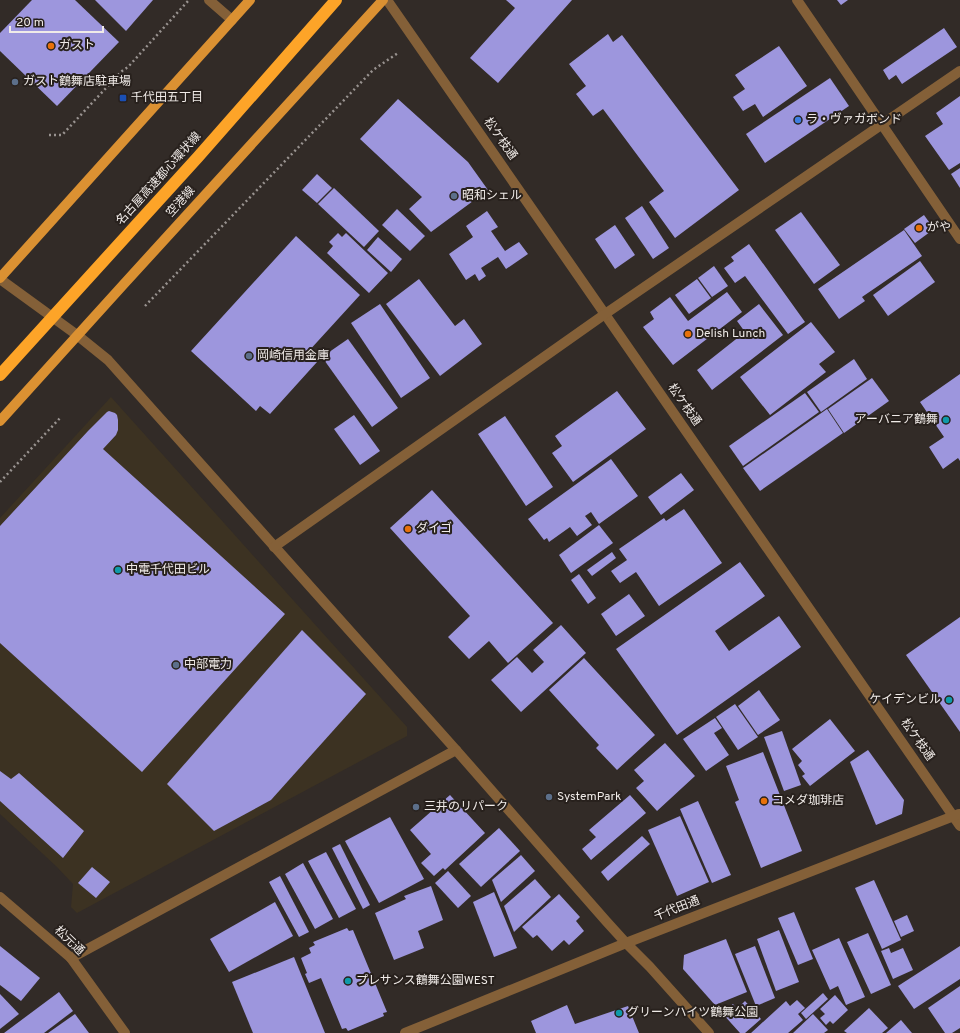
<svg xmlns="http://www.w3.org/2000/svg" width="960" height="1033" font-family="Overpass,'Noto Sans JP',sans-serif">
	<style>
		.commercial { fill: #3c3222 }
		.building { fill: #9d96dd }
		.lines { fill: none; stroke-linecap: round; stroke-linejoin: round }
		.path { stroke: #999390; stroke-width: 2.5; stroke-dasharray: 2 3; stroke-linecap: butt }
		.minor { stroke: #846038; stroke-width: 10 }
		.major { stroke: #db9132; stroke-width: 10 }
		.highway-bridge { stroke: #fda428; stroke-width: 12 }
		.food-dot { fill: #e8710a; stroke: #28211d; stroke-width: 1.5 }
		.service-dot { fill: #5c6f8a; stroke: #28211d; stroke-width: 1.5 }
		.transit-dot { fill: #1a4fb4; stroke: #28211d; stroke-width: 1.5 }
		.shop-dot { fill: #3f7fe0; stroke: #28211d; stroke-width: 1.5 }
		.culture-dot { fill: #0f9aa8; stroke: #28211d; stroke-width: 1.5 }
		.labels { text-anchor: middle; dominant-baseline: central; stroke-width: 4; stroke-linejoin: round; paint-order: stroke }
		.poi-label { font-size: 12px; fill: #f0ebe8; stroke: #28211d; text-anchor: start }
		.street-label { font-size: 12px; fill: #f0ebe8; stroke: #28211d }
	</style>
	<rect width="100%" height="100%" fill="#322b27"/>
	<polygon class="commercial" points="111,397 407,727 407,736 77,913 71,907 73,884 57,867 0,814 0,518"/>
	<g class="building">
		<polygon points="32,0 75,0 119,42 57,106 0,51 0,33"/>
		<polygon points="95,0 153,0 126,31"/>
		<polygon points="506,0 572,0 498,83 470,58 515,8"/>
		<polygon points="837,0 848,0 841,5"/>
		<polygon points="944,28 957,47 902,84 896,75 889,80 883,70"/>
		<polygon points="608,34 613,42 622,35 739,190 675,238 649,202 664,191 603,109 593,116 576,94 586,86 569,64"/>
		<polygon points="779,46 807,86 763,117 755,104 743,111 733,97 745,89 735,75"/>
		<polygon points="830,78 849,106 765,163 746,134"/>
		<polygon points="960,96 960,163 949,170 925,136 943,124 936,113"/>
		<polygon points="398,99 468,162 488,190 431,232 409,209 422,197 360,139"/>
		<polygon points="960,168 960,188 951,174"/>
		<polygon points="317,174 332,188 317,203 302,190"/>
		<polygon points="334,188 379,231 364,247 318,204"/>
		<polygon points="642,206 669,248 653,259 625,218"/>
		<polygon points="397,209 425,236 410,251 382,225"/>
		<polygon points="487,211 498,227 491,231 505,251 519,242 528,254 506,269 498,257 481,268 486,276 479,281 475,274 466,280 449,254 473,237 466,226"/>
		<polygon points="801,212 840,265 814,284 775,230"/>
		<polygon points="924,215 934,229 915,243 904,229"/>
		<polygon points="615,225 635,255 615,269 595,239"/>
		<polygon points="904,230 922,256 862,297 865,301 839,319 818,289"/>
		<polygon points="338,233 342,237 346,233 388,273 369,293 327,253 333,246 329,242"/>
		<polygon points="296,236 360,295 307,353 317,362 270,414 260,406 256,411 191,351"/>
		<polygon points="378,237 402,259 391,272 367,250"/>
		<polygon points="749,244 805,322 788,334 745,276 735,283 724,268 734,261 731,257"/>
		<polygon points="920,261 935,282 888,316 873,295"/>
		<polygon points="714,266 728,286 712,297 698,278"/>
		<polygon points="419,279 455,326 464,319 482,344 440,376 386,304"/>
		<polygon points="697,279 711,298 689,314 675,295"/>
		<polygon points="727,292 742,312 673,365 643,327 654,319 650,312 670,297 688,321"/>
		<polygon points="380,304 430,378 401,398 351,323"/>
		<polygon points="759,304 783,335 712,390 697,370 745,332 737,321"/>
		<polygon points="811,322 835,352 819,364 826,372 770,415 740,377"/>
		<polygon points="348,339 398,408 372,427 322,357"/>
		<polygon points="854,359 867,379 821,412 807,392"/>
		<polygon points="960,374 960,461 958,458 943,469 929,447 944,437 920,402"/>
		<polygon points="872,378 889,401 844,433 828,409"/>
		<polygon points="617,391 646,429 573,482 552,453 562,446 555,436"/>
		<polygon points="805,393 819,412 743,466 729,446"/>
		<polygon points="827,409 843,433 760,491 743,468"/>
		<polygon points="109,411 115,413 117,415 118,420 118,430 116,435 103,449 285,614 142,772 0,643 0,526 88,431 107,412"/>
		<polygon points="354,415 380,451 360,465 334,429"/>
		<polygon points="505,416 553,487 526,506 478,434"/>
		<polygon points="611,459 638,496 599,524 591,512 585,516 592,525 577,536 570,527 549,542 547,538 544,540 528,519"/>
		<polygon points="681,473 694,490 661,515 648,497"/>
		<polygon points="432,490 553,623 508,663 489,641 469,659 448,637 470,616 390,528"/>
		<polygon points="684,509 722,563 659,606 636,572 620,583 611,571 627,560 619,549 664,518 666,521"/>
		<polygon points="599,525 613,543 571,573 559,555"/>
		<polygon points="612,552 616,558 592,576 587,570"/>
		<polygon points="740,562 765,596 715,631 729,651 779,616 801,647 677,735 616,649"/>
		<polygon points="579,574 596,598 588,604 571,580"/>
		<polygon points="629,594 645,616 616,636 601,614"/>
		<polygon points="960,617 960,732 906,655"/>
		<polygon points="561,625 586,653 521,712 491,680 517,657 532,673 544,662 533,650"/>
		<polygon points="302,630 366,694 271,800 214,831 167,784"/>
		<polygon points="584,658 655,735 617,770 596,748 599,745 549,690"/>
		<polygon points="759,690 780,720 758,735 738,706"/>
		<polygon points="735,704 758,737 738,750 716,717"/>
		<polygon points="715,718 722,728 714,733 729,755 706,771 683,739"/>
		<polygon points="830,719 855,751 810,786 802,776 805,774 798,765 802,761 792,749"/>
		<polygon points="782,731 801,785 784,791 764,737"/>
		<polygon points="665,743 695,776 657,811 636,788 644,781 634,770"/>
		<polygon points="868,750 904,800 902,814 876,825 850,762"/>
		<polygon points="763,752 802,851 761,868 735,802 739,800 726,766"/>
		<polygon points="0,771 11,779 19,773 84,831 63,858 0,801"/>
		<polygon points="450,795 485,833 445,870 443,868 434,876 421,863 431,854 410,830"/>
		<polygon points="630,795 646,813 591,860 582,849 596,837 589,830"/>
		<polygon points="698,801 731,875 712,883 680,809"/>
		<polygon points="680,816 709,882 677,896 648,830"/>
		<polygon points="390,817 424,879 379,903 345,841"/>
		<polygon points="499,828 520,851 481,887 459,864"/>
		<polygon points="642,836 650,844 608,881 601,872"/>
		<polygon points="340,844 370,905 363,909 332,848"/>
		<polygon points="326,852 356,909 339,918 308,861"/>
		<polygon points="521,855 535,871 501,902 492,880"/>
		<polygon points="303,863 333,919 315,929 285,874"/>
		<polygon points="92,867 110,882 96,898 78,883"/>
		<polygon points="448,871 471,896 458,908 435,883"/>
		<polygon points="280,876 309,932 299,937 269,882"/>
		<polygon points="535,879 551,897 514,932 504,906"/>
		<polygon points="874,880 901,940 882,949 855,888"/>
		<polygon points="431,886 443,920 418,931 424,948 394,960 375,913 406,899 404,896"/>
		<polygon points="494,892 517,948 494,957 473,902"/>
		<polygon points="559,894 580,917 576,921 584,931 569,945 564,940 552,951 537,935 533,938 522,927"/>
		<polygon points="275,902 293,936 229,972 210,939"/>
		<polygon points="794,912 813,959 798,965 778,918"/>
		<polygon points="907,915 914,931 901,937 894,921"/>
		<polygon points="347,928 349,931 353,930 387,1012 383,1013 384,1016 348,1031 346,1028 342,1029 321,978 309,983 305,974 307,973 301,958 311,953 309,948 315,945 313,942"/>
		<polygon points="779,930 799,982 776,991 757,939"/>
		<polygon points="868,933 891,985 871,994 847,942"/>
		<polygon points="839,938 865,997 846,1005 838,986 830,990 812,950"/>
		<polygon points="726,939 747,992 715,1005 683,969 684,955"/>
		<polygon points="0,946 40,978 21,1001 0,985"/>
		<polygon points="755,946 775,998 756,1006 735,954"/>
		<polygon points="960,946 960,979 914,1009 898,986"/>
		<polygon points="889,948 891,953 903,948 913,970 893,979 881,951"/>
		<polygon points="294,957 325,1033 253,1033 232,982"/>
		<polygon points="960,986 960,1028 952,1033 945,1033 928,1008"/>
		<polygon points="59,992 73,1011 44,1033 4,1033"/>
		<polygon points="823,993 828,999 806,1019 801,1013"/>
		<polygon points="0,994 19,1014 0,1029"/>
		<polygon points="835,995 848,1010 833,1024 830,1021 826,1025 820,1018 825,1014 820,1009"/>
		<polygon points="797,1000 805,1008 798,1014 803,1020 788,1033 751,1033 786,1001 790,1006"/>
		<polygon points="745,1001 761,1019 745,1033 740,1033 722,1013 733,1004 737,1009"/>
		<polygon points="567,1005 575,1024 628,1006 639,1033 536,1033 531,1021"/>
		<polygon points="869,1008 888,1028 882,1033 847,1033 844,1031"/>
		<polygon points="75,1014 89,1033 48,1033"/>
		<polygon points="813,1014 828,1030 824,1033 793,1033"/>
		<polygon points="901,1020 912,1033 886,1033"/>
	</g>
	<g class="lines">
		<g class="path">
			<polyline points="49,135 62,135 122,71 128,67 188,1"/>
			<polyline points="145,306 373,70 398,53"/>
			<polyline points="0,482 61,417"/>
		</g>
		<g class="minor">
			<polyline points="209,0 232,20"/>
			<polyline points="387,0 960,826"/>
			<polyline points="797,0 960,239"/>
			<polyline points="0,279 77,335 108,360 456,750 606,921 626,943 650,967 709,1033"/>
			<polyline points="274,547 605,314 960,71"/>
			<polyline points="0,897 71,958 125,1033"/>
			<polyline points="71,958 456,750"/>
			<polyline points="405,1033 626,943 959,814"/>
		</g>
		<g class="major">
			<polyline points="0,278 250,0"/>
			<polyline points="0,421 123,285 383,0"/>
		</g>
		<polyline class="highway-bridge" points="0,375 198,157 336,0"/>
	</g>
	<g class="food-dot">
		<circle cx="51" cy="46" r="4"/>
		<circle cx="919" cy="228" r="4"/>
		<circle cx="688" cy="334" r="4"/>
		<circle cx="408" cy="529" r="4"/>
		<circle cx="764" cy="801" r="4"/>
	</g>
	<g class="service-dot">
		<circle cx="15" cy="82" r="4"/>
		<circle cx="454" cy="196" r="4"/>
		<circle cx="249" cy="356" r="4"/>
		<circle cx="176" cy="665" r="4"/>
		<circle cx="549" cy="797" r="4"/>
		<circle cx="416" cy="807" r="4"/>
	</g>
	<rect class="transit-dot" x="119" y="94" width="8" height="8" rx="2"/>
	<circle class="shop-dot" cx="798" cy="120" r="4"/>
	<g class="culture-dot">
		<circle cx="946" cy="420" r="4"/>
		<circle cx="118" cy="570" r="4"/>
		<circle cx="949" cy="700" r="4"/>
		<circle cx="348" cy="981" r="4"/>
		<circle cx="619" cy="1013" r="4"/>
	</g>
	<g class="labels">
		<g class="poi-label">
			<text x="59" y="46">ガスト</text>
			<text x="23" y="82">ガスト鶴舞店駐車場</text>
			<text x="131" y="98">千代田五丁目</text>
			<text x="806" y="120">ラ・ヴァガボンド</text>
			<text x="462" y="196">昭和シェル</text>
			<text x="927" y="228">がや</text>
			<text x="696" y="334">Delish Lunch</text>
			<text x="257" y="356">岡崎信用金庫</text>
			<text x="938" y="420" text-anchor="end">アーバニア鶴舞</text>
			<text x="416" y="529">ダイゴ</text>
			<text x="126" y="570">中電千代田ビル</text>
			<text x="184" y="665">中部電力</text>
			<text x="941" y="700" text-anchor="end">ケイデンビル</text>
			<text x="557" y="797">SystemPark</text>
			<text x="772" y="801">コメダ珈琲店</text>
			<text x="424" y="807">三井のリパーク</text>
			<text x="356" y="981">プレサンス鶴舞公園WEST</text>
			<text x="627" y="1013">グリーンハイツ鶴舞公園</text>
		</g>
		<g class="street-label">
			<text transform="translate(500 139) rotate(55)">松ケ枝通</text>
			<text transform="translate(159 179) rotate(-48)">名古屋高速都心環状線</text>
			<text transform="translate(181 202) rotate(-48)">空港線</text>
			<text transform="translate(684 405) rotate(55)">松ケ枝通</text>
			<text transform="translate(917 740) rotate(55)">松ケ枝通</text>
			<text transform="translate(677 909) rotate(-21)">千代田通</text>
			<text transform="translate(69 941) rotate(44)">松元通</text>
		</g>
	</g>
	<path d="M10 26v6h93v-6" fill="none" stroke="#f0ebe8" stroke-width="2"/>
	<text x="16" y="26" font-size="12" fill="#f0ebe8" stroke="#28211d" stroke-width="3" paint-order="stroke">20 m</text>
</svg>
